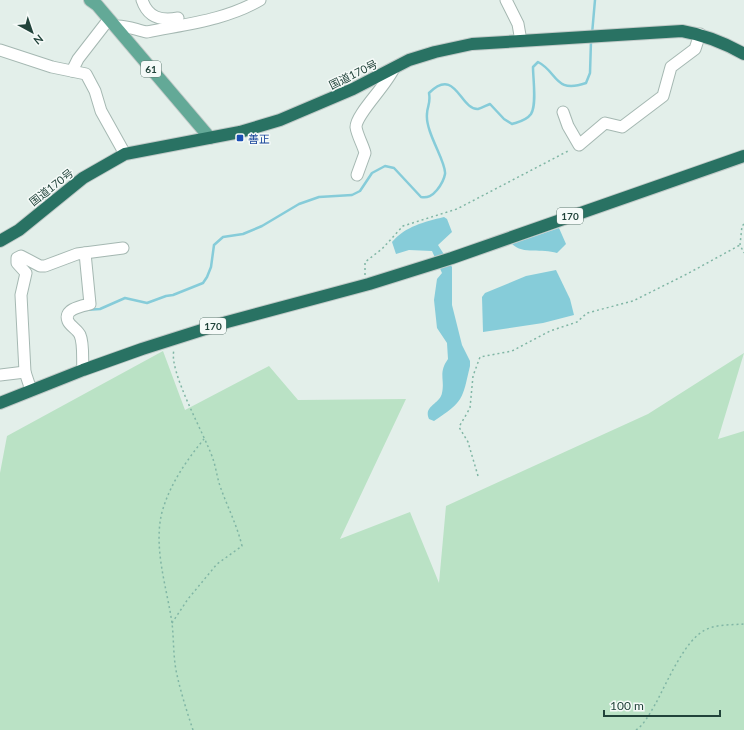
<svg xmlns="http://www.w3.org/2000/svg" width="744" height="730" font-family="Lato,'Noto Sans JP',sans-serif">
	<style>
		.green { fill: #bae2c5 }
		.water { fill: #86ccd9 }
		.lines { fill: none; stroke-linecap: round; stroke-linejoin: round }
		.stream { stroke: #86ccd9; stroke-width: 2.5 }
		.minor-casing { stroke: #a5b8b2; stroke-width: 13 }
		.major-casing { stroke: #c1cac8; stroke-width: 14 }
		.highway-casing { stroke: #c1cac8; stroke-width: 14 }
		.path { stroke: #80b6a5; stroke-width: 1.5; stroke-dasharray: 2 3; stroke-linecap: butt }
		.minor { stroke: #fff; stroke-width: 11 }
		.major { stroke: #63a997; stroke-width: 12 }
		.highway { stroke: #297263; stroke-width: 12 }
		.transit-dot { fill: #1a4fb4; stroke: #f5faf8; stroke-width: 1.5 }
		.labels { text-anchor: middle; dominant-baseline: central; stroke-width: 3; stroke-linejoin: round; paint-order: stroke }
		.shield { fill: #f5faf8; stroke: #617a73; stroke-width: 1 }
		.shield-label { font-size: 10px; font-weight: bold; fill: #21433a }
		.street-label { font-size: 11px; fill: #21433a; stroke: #f5faf8 }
		.transit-label { font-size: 11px; fill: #164399; stroke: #f5faf8; text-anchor: start }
	</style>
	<rect width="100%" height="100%" fill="#e3efea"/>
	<polygon class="green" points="163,351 185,410 269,366 298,400 406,399 340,539 410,512 439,583 446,506 648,414 744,353 718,439 744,431 744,730 0,730 0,473 7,436"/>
	<g class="water">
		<path d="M 444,217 L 447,219 L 452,232 L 438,245 L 452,267 L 452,305 L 462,345 L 470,361 L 470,366 C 462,400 464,401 434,421 L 429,419 C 423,406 440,404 442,393 C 445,379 438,373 448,359 L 447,343 L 437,328 L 434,300 L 437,279 L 442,273 L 432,251 L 409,250 L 396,254 L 392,242 C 406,226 424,222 444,217 Z"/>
		<path d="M 559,228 L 566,244 L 557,253 C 542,248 523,255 512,244 Z"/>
		<polygon points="556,270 570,299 574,315 543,323 483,332 482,297 485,293 526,276"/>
	</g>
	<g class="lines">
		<g class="stream">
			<polyline points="592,34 595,0"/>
			<path d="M 85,310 L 100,309 L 125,298 L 147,303 L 166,296 L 173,295 L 203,283 L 207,277 L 211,267 L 214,245 L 223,237 L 243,234 L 262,226 L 299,204 L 319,197 L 352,195 L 360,191 L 372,173 L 385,166 L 394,168 L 421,197 C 428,198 432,196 437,190 C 441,185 444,180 445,174 C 447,163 425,132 427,114 C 427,106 431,104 429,93 C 456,66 460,110 478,109 C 482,108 487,105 490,104 L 504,119 L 512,124 C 518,122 526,121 531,114 C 537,105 533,79 533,67 L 538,62 C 558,72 554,94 586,83 L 590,73 L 591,41"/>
		</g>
		<g class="minor-casing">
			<g id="minor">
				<path d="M 142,0 C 148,18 161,21 178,18"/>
				<polyline points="506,0 518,24 521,41"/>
				<path d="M 115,26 C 127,25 136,30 147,32 C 186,24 226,20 260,0"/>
				<polyline points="0,50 52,67 86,74 95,91 101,111 125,154"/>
				<polyline points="72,71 78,59 109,19"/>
				<polyline points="563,112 568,126 579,145 605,123 622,127 663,96 671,67 695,49 700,34"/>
				<path d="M 357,175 L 365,153 C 363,145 357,135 356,127 C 356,114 387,85 394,68"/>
				<path d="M 83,370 C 82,360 84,344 80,335 C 78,330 70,326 68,321 C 63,309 82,306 90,304 L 85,253"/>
				<polyline points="0,375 25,372"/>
				<polyline points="31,390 25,372 21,295 26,273 17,263 17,258 21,256 40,266 45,266 77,254 123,248"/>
			</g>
		</g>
		<g class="major-casing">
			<polyline id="major" points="90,0 97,5 210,138"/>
		</g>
		<g class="highway-casing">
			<g id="highway">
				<path d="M 0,241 L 19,230 L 83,178 L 125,154 L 240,132 L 280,120 L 353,89 L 409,60 L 435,52 L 472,44 L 682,31 C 705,35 723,42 744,54"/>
				<polyline points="0,403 83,370 142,349 227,322 369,284 452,258 744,156"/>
			</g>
		</g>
		<g class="path">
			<polyline points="744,224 742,226 740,245 744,253"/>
			<polyline points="365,275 365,262 382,249 403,226 457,209 570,150"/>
			<polyline points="478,476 468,442 459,427 470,408 473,376 480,357 512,351 550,331 577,322 587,313 633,301 687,274 740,245"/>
			<path d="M 172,623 L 188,599 L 217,564 L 242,546 C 237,525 227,506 220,486 C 217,477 216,468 213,459 C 205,435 168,371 174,350"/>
			<path d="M 193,730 C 187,712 181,693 177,675 C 173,658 174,640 172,623 C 167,588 153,548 162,512 C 170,484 186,461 204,439"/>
			<path d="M 636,730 C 645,724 651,711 656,703 C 667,682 685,640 705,630 C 717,624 731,625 744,624"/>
		</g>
		<use href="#minor" class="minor"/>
		<use href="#major" class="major"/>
		<use href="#highway" class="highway"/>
	</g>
	<rect class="transit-dot" x="236" y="134" width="8" height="8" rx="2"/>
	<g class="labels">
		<g class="shield">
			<rect x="141" y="61" width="20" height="16" rx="3"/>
			<rect x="557" y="208" width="26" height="16" rx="3"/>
			<rect x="200" y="318" width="26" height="16" rx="3"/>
		</g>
		<g class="shield-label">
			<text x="151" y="69">61</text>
			<text x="570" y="216">170</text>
			<text x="213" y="326">170</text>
		</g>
		<g class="street-label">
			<text transform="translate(353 74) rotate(-26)">国道170号</text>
			<text transform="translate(51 187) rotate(-38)">国道170号</text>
		</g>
		<g class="transit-label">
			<text x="248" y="138">善正</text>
		</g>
	</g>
	<g transform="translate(32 32) rotate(140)" stroke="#f5faf8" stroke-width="3" paint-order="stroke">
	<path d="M0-3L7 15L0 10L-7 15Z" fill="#21433a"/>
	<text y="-6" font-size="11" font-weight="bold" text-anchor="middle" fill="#21433a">N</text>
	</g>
	<path d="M604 710v6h116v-6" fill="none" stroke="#21433a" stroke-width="2"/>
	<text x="610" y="710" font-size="12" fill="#21433a" stroke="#f5faf8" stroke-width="3" paint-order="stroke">100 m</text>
</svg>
